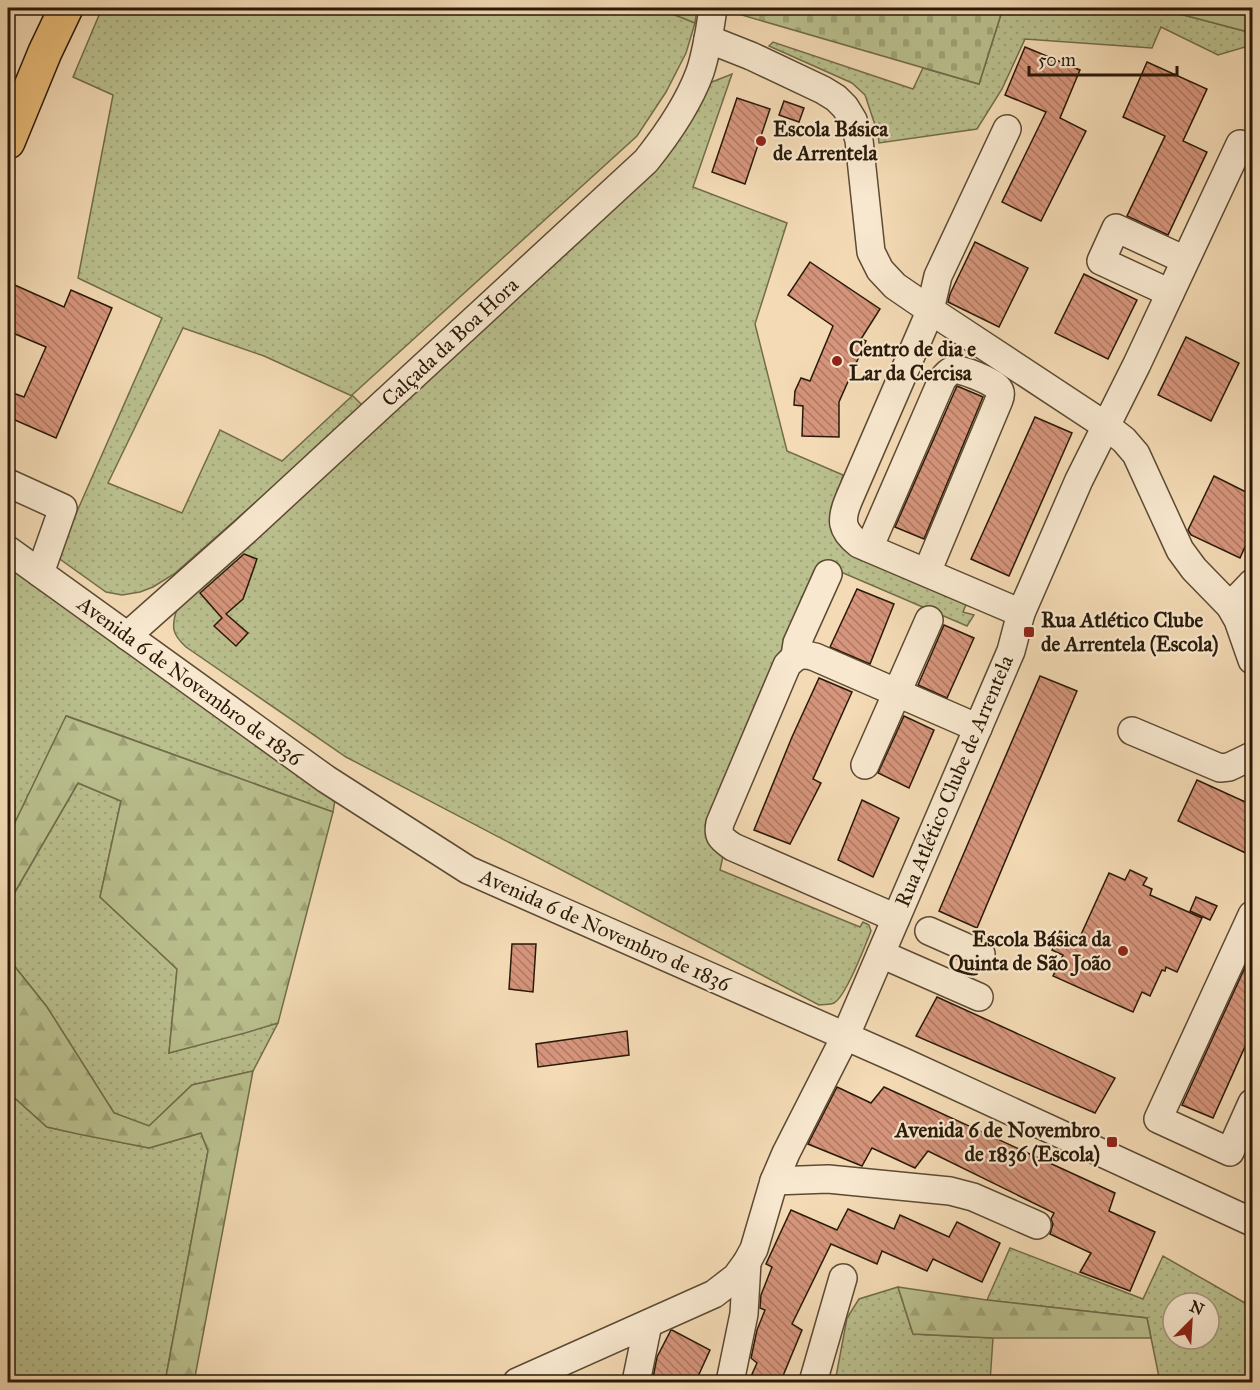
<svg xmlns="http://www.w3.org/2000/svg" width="1260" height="1390" font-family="'IM FELL Great Primer',serif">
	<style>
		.grass { fill: url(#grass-dots); stroke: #726c4b; stroke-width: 1.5; fill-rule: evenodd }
		.forest { fill: url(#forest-firs); stroke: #726c4b; stroke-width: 1.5 }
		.cemetery { fill: url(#cemetery-stones); stroke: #726c4b; stroke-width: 1.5 }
		.pitch { fill: #bac08e; stroke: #726c4b; stroke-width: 1.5 }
		.building { fill: url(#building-back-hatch); stroke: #291908; stroke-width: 1.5 }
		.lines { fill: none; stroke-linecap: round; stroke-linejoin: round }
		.minor-casing { stroke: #5c4a33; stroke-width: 30 }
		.major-casing { stroke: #291908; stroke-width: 36 }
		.minor { stroke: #f8e8cf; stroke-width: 27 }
		.major { stroke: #eabe7a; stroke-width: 33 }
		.poi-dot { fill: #8f2418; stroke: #f8e8cf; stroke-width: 2 }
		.labels { text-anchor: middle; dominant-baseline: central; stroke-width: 4.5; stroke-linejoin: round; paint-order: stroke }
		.poi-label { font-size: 21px; font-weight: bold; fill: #291908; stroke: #f8e8cf; text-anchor: start }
		.street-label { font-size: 21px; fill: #291908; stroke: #f8e8cf }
	</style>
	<defs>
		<pattern id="grass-dots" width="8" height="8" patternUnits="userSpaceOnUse" patternTransform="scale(1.5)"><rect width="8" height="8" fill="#bac08e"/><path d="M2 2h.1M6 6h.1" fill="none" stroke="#a0a479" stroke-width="1.8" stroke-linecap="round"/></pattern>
		<pattern id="forest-firs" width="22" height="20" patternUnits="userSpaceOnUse" patternTransform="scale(1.5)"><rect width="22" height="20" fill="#bac08e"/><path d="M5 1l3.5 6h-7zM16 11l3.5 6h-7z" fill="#a0a479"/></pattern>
		<pattern id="cemetery-stones" width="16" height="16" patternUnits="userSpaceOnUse" patternTransform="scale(1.5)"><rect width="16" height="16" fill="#bac08e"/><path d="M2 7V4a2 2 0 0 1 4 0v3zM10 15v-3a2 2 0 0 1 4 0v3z" fill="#a0a479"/></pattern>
		<pattern id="building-back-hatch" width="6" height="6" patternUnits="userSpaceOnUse" patternTransform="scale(1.5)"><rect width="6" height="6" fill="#d6957c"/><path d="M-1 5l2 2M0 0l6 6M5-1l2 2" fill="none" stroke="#ae7964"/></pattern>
	</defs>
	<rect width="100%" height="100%" fill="#f4dbb5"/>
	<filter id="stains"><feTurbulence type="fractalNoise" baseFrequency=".00333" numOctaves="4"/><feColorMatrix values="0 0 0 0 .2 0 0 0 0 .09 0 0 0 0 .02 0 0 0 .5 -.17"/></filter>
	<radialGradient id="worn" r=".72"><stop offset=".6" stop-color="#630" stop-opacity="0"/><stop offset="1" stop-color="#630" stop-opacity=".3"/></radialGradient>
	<g class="grass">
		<path d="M 102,8 L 658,8 L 695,23 L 686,53 L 666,92 L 637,136 L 352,395 L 364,407 L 174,574 L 153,587 L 140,592 L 122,595 L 106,592 L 57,557 L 162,318 L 78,278 L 113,95 L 73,77 ZM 183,328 L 264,356 L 352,396 L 282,461 L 220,430 L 182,513 L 108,483 Z"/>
		<polygon points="1003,8 1157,8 1252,33 1252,45 1218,55 1161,27 1152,48 1025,39 1002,89 977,129 879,143 878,134 865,95 852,83 769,46 773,42 913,89 923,68 979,84"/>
		<path d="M 732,74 L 693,187 L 787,223 L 755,324 L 787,451 L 843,475 L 834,509 L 833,533 L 967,602 L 963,612 L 974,615 L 967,626 L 820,563 L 707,829 L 723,856 L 720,870 L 860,927 L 863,922 L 869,925 L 871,931 C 865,946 846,997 834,1003 C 830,1005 824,1004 819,1005 L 346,757 L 186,647 C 172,634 171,627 177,609 L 712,82 Z"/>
		<polygon points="8,561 336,794 333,812 67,716 8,837"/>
		<polygon points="78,783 121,801 100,897 177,969 169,1053 278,1023 253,1071 192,1085 149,1126 114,1113 47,1007 8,958 8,904"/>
		<polygon points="8,1092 47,1127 149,1148 201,1133 208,1151 165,1382 8,1382"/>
		<path d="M 1010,1248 L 1143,1299 L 1163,1256 L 1252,1307 L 1252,1382 L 1160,1382 L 1147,1318 L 987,1300 ZM 1173,1303 L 1209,1303 L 1209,1339 L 1173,1339 Z"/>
		<polygon points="898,1287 913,1334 993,1338 990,1382 835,1382 847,1318 859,1299"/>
	</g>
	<g class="forest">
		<polygon points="658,8 697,8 695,23"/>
		<polygon points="66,716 333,812 278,1023 245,1033 169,1053 177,969 100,897 121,801 78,783 8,904 8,837"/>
		<polygon points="8,958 47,1007 114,1113 149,1126 192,1085 253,1071 194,1382 165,1382 208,1151 201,1133 149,1148 78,1134 47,1127 8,1092"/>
		<polygon points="898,1287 987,1300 1147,1318 1151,1338 993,1338 913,1334"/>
	</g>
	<polygon class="cemetery" points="736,8 1003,8 979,84 735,13"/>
	<polygon class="pitch" points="1157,8 1252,8 1252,33"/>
	<g class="building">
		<polygon points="1025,47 1080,70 1060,118 1086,131 1041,221 1002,202 1046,112 1005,95"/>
		<polygon points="1147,62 1207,89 1183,141 1207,152 1168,235 1127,216 1165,136 1123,117"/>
		<polygon points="737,98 770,109 745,184 712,172"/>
		<polygon points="784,101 804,108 799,122 779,115"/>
		<polygon points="975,242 1028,268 999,327 948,302 950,294"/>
		<polygon points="810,262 880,309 861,339 866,341 839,402 839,437 802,436 803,406 794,405 795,391 801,378 810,381 833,326 788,295"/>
		<polygon points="1084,274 1137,300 1108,359 1055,333"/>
		<polygon points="8,282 64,307 71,290 112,308 56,438 8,417 8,391 24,397 46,347 8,331"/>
		<polygon points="1186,337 1239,363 1211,421 1158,395"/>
		<polygon points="957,386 983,397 924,539 895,527"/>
		<polygon points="1035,417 1072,433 1009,576 971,559"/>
		<polygon points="1214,476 1252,495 1252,531 1240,558 1191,535 1188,530"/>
		<polygon points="244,554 257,559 243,599 226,614 248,633 236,646 214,626 222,618 200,593"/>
		<polygon points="857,589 894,604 870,664 830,647"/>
		<polygon points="944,625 974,638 947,698 918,685"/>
		<polygon points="1040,676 1077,691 977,928 939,911"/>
		<polygon points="819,678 852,692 813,779 821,783 790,844 754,830 792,737"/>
		<polygon points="904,716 934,730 909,788 878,773"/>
		<polygon points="1197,780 1252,805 1252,856 1178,821"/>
		<polygon points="862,800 899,818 873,877 838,860"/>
		<polygon points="1130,870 1147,878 1143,885 1152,889 1150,895 1202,918 1177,972 1166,967 1165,971 1162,970 1150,996 1142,992 1133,1012 1053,976 1063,955 1052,950 1060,931 1079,939 1109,873 1125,880"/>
		<polygon points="1196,897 1217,906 1210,920 1190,911"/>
		<polygon points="512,944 536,944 533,992 509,989"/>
		<polygon points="1252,952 1252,1031 1213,1118 1182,1105"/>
		<polygon points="937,997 1115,1078 1095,1113 916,1036"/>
		<polygon points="627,1031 629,1055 538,1067 536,1044"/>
		<polygon points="837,1087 871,1103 884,1087 1115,1193 1109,1211 1155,1232 1130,1291 1080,1272 1091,1253 1050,1234 1053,1224 1051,1219 1054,1213 928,1151 915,1168 872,1148 862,1166 808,1144"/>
		<polygon points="848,1209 894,1229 900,1215 949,1237 957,1222 1000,1243 982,1282 933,1259 927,1271 882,1251 877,1264 831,1244 792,1324 802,1330 780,1383 748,1383 757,1363 751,1358 757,1330 765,1310 760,1308 761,1295 772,1267 766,1264 791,1210 837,1230"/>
		<polygon points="671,1330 672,1330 710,1350 695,1383 652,1383 657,1357"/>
	</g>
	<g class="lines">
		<g class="minor-casing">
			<g id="minor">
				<polyline points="708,39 751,56 823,90 836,98 845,107 853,120 859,140 871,252 880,270 895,286 930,310 1106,426 1124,440 1136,454 1180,550 1194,569 1230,606 1238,620 1252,660"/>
				<path d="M 1007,129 L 938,276 L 930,310 L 926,321 L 849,499 C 840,520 841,530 859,544 L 1021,613"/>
				<polyline points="1170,293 1101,261 1116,228 1185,260"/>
				<polyline points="8,483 63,508 40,573"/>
				<path d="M 869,548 L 942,380 C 945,376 948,372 953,370 C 961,368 991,381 997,387 C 1001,391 1001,395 999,400 L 927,572"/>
				<polyline points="8,550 326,779 468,870 904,1062 1252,1222"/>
				<polyline points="1230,606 1252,583"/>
				<path d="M 127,636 L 243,533 L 646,161 C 666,136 689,102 700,72 C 707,51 710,29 713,8"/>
				<polyline points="795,656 797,643 828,574"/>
				<polyline points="1132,731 1220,768 1229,767 1252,756"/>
				<polyline points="865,765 929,620"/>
				<polyline points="1252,915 1158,1119 1230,1152 1252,1103"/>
				<path d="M 896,918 L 733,847 C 722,839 717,837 720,823 L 787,665 C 796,655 802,653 815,657 L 978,728"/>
				<polyline points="929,931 981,954"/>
				<polyline points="881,954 979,997"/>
				<polyline points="774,1181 828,1179 950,1191 973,1197 1037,1225"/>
				<polyline points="517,1382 714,1294 736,1277 747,1262 754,1249 774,1181 786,1153 845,1037 1011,651 1021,613 1079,480 1137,364 1240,144"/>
				<polyline points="636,1382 648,1324"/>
				<polyline points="730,1382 744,1314 747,1262"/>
				<polyline points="813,1382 843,1278"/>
			</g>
		</g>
		<g class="major-casing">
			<polyline id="major" points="8,142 45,52 66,8"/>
		</g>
		<use href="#minor" class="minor"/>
		<use href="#major" class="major"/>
	</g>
	<g class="poi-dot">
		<circle cx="761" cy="141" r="6"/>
		<circle cx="837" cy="361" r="6"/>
		<rect x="1023" y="626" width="12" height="12" rx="3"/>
		<circle cx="1123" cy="951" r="6"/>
		<rect x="1106" y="1136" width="12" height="12" rx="3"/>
	</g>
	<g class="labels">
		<g class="poi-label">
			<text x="773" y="129">Escola Básica<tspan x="773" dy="24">de Arrentela</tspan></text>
			<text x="849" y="349">Centro de dia e<tspan x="849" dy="24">Lar da Cercisa</tspan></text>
			<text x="1041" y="620">Rua Atlético Clube<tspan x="1041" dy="24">de Arrentela (Escola)</tspan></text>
			<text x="1111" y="939" text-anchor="end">Escola Básica da<tspan x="1111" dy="24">Quinta de São João</tspan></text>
			<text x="1100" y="1130" text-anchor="end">Avenida 6 de Novembro<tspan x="1100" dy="24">de 1836 (Escola)</tspan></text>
		</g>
		<g class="street-label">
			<text transform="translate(450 342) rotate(-43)">Calçada da Boa Hora</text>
			<text transform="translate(190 681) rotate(36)">Avenida 6 de Novembro de 1836</text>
			<text transform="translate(954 781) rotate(-67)">Rua Atlético Clube de Arrentela</text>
			<text transform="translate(605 930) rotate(24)">Avenida 6 de Novembro de 1836</text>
		</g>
	</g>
	<rect width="1260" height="1390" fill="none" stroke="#f4dbb5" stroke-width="30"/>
	<rect x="9" y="9" width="1242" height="1372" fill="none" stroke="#291908" stroke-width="3"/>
	<rect x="15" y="15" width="1230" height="1360" fill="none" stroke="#291908" stroke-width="1.5"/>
	<g transform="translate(1191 1321) rotate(24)"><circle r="28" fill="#f8e8cf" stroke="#a5957f" stroke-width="1.5"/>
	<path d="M0-4.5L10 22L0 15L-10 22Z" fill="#8f2418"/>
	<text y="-9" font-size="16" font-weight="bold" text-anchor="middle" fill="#291908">N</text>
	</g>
	<path d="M1029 66v9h148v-9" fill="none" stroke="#291908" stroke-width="3"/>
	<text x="1038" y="66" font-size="18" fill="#291908" stroke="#f8e8cf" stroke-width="4.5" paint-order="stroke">50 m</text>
	<rect width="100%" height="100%" filter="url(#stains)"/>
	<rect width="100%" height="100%" fill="url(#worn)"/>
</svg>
